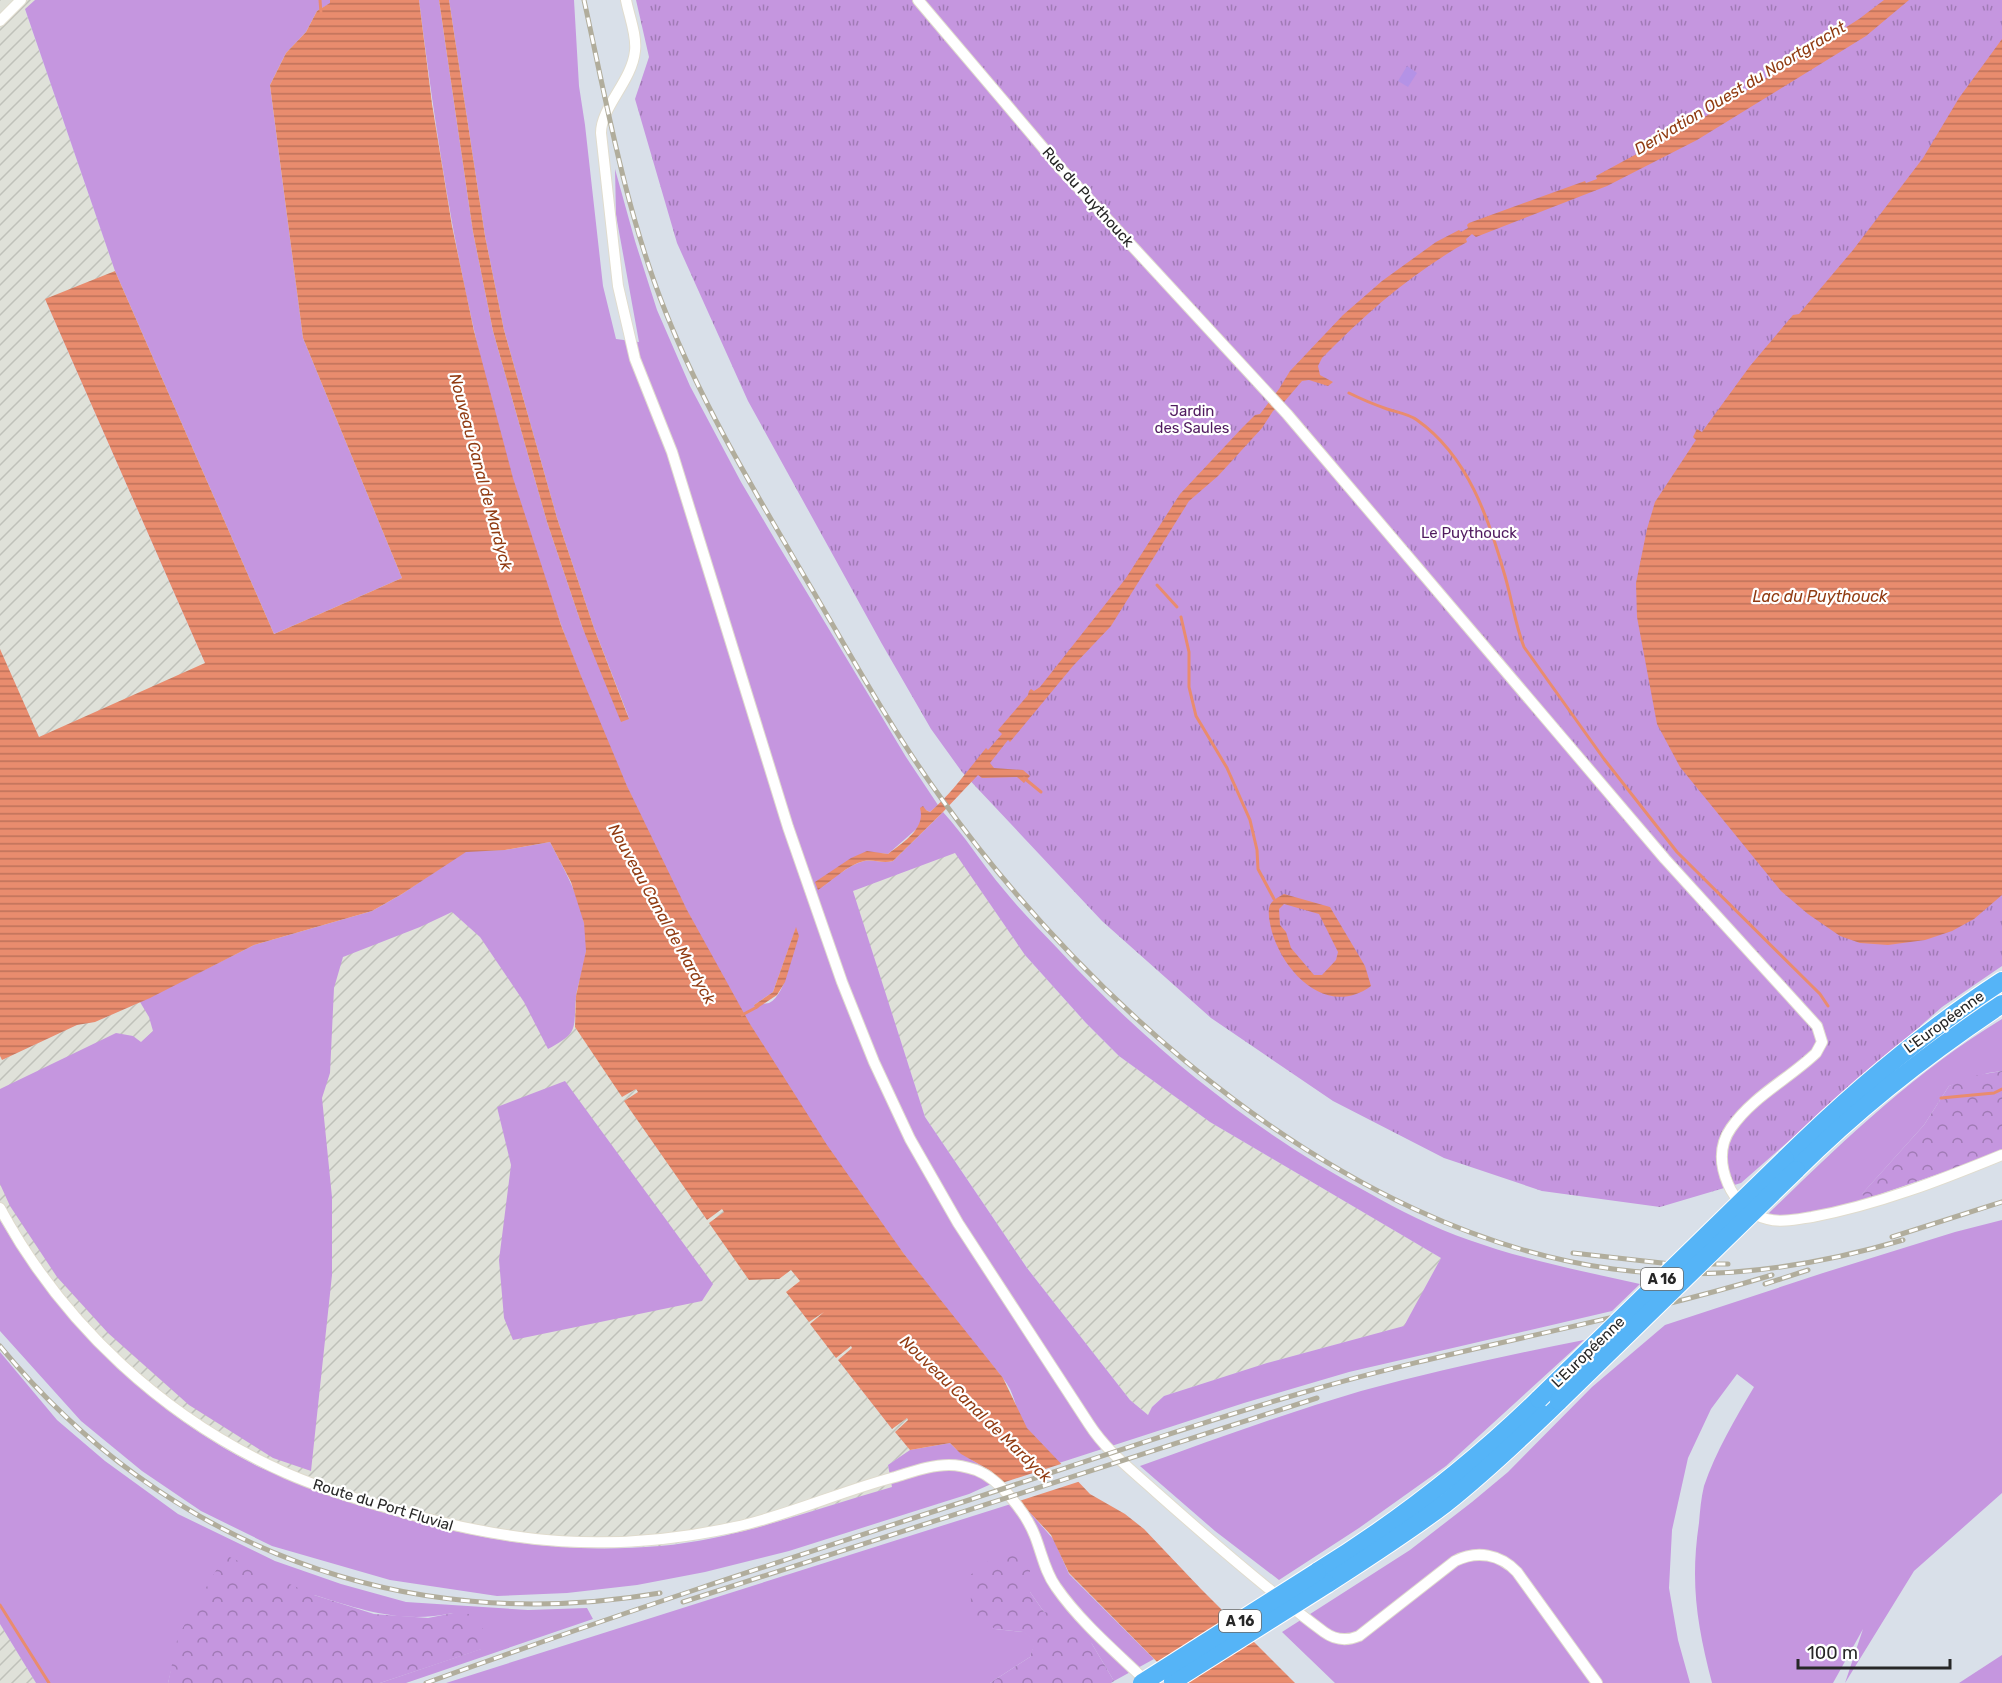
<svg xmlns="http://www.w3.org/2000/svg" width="2002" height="1683" font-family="Rubik,sans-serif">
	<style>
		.industrial { fill: url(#industrial-furrows) }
		.grass { fill: #c596df; fill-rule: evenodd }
		.forest { fill: url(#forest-crowns) }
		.park { fill: url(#park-tufts) }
		.pitch { fill: #b492e6 }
		.water { fill: url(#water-rules); fill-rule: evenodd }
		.pier { fill: #d9e0e9 }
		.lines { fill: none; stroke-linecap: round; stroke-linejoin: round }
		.stream { stroke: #e98c6e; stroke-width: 3 }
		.minor-casing { stroke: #e0dcce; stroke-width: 12 }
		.motorway-casing { stroke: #fff; stroke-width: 20 }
		.minor { stroke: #fff; stroke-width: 10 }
		.motorway { stroke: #55b4f7; stroke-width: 18 }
		.rail-casing { stroke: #b1ad9c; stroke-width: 5 }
		.rail { stroke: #fff; stroke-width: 3; stroke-dasharray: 9; stroke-linecap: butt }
		.motorway-bridge-casing { stroke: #fff; stroke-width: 20; stroke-linecap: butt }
		.motorway-bridge { stroke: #55b4f7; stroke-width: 18 }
		.labels { text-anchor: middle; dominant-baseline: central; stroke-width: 4.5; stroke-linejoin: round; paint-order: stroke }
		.shield { fill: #fff; stroke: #686868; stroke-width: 1.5 }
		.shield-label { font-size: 14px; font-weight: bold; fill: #272727 }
		.street-label { font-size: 15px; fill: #272727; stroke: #fff }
		.park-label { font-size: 15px; fill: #501b5f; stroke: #fff }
		.water-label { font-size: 16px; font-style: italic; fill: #903b12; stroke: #fff }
	</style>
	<defs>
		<pattern id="industrial-furrows" width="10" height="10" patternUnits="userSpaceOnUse" patternTransform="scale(1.5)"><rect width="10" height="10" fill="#dfe1d9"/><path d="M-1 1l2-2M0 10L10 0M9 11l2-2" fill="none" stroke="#bfc1ba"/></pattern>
		<pattern id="forest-crowns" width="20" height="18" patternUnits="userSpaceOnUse" patternTransform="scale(1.5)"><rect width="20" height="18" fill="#c596df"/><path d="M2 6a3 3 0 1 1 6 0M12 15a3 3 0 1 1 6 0" fill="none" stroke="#a07ab5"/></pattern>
		<pattern id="park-tufts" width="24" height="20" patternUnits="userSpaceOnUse" patternTransform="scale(1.5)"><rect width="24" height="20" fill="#c596df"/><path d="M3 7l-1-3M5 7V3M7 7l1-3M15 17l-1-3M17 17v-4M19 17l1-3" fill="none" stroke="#a07ab5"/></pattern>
		<pattern id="water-rules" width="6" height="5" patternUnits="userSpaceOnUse" patternTransform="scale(1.5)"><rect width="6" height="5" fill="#e98c6e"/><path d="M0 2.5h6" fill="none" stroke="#bd725a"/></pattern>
	</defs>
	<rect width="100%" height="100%" fill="#d9e0e9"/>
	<g class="industrial">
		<polygon points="0,0 35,0 25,10 115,271 45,300 205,664 39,737 0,649"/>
		<polygon points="550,842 622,1097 636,1089 638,1092 625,1101 707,1220 722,1209 725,1212 710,1224 791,1269 801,1281 787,1292 823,1312 836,1358 851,1346 852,1348 838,1360 892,1429 906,1418 908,1420 895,1432 910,1450 888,1465 892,1487 742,1532 661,1546 559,1549 480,1538 360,1505 260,1467 193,1428 139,1387 90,1341 39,1282 0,1220 0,1057 2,1060 77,1025 95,1022 150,998 254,945 359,916"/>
		<polygon points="955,852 1025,955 1086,1023 1119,1056 1210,1122 1441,1258 1405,1326 1267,1363 1164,1396 1152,1407 1148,1415 1130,1400 1027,1268 925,1117 852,890"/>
		<polygon points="0,1624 2,1627 36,1683 0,1683"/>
	</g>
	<g class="grass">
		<polygon points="35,0 330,0 331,3 317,11 306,32 286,53 270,85 303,338 402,578 274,634 115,271 25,9"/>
		<path d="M 419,0 L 439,0 L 473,232 L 493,331 L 547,522 L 583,629 L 629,718 L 594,628 L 557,518 L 504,330 L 485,236 L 449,0 L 574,0 L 579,86 L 585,125 L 603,286 L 616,339 L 639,342 L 616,215 L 615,169 L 635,241 L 657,310 L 690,386 L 741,482 L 777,543 L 906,757 L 938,805 L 930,812 L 926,810 L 921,825 L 888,854 L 867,852 L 819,890 C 832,880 848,865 864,861 C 874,859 882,864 893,861 L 943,812 C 965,836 982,864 1004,890 C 1021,911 1040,930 1059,950 C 1148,1046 1251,1130 1367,1192 C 1399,1210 1434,1228 1469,1240 C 1525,1260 1582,1271 1640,1284 L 1612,1311 L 1349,1372 L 1244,1403 L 1059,1463 C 1048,1451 1035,1440 1026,1427 C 1018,1416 1016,1402 1010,1389 C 1002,1375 990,1363 980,1351 C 939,1300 899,1249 861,1196 C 677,937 544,639 474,330 C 449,221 433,111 419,0 ZM 955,853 L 1025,955 L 1086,1023 L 1119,1056 L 1210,1122 L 1441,1258 L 1404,1326 L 1267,1363 L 1164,1396 L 1152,1407 L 1148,1415 L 1130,1400 L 1027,1268 L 925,1117 L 853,891 ZM 796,928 C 792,947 788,994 769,1003 C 765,1004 758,1004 754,1005 L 773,992 Z"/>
		<path d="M 550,842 C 567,875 589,912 586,951 C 585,967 578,982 576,997 C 573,1029 580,1032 548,1049 L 524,1002 L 480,937 L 452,912 L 420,927 L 343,957 L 334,988 L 330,1073 L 322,1098 L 332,1197 L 332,1275 L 311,1471 L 273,1458 L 189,1405 L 108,1333 L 57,1277 L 10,1206 L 0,1184 L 0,1089 L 116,1033 L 133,1036 L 141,1042 L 153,1031 L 149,1017 L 140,1002 L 254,945 L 372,911 L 402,894 L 466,851 L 505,850 Z"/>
		<path d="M 2002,1019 L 2002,1071 L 1988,1073 L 1949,1086 L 1924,1125 L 1862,1194 L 1872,1197 L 1833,1218 L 1767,1215 C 1840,1144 1914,1072 2002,1019 Z"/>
		<polygon points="565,1081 713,1284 702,1301 513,1340 504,1318 499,1260 511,1165 497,1107"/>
		<path d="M 0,1220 C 61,1324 150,1412 259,1467 C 272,1473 287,1478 302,1483 C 335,1496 368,1508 403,1518 C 489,1542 570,1554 660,1546 C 739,1539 816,1508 892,1487 L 888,1465 L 910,1450 L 950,1443 C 963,1458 984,1464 1000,1480 L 969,1494 L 789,1551 L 705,1572 L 637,1585 L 567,1593 L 497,1596 L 390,1580 L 272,1546 L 201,1511 L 142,1471 L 81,1421 L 0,1331 Z"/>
		<path d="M 2002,1220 L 2002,1493 L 1914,1571 L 1845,1683 L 1863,1629 L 1833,1683 L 1712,1683 C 1697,1625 1690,1583 1699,1523 C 1700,1511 1701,1498 1704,1486 C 1716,1451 1735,1419 1754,1387 L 1737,1374 L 1711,1409 L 1688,1458 L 1672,1530 L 1669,1588 L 1678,1640 L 1690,1683 L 1335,1683 L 1282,1632 L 1410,1550 L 1472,1502 L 1508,1472 L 1592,1387 L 1665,1325 L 1823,1273 L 1955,1232 Z"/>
		<path d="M 1584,1340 L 1446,1466 L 1359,1528 L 1279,1580 L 1215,1531 L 1140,1466 C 1213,1440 1286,1413 1361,1391 C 1434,1371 1509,1355 1584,1340 Z"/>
		<path d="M 0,1352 L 57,1420 L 105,1461 L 178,1514 L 275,1561 L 341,1584 L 406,1602 L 528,1610 L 587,1608 L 593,1619 L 406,1683 L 380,1683 L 481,1649 L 453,1613 C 401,1624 363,1610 314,1595 L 171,1671 L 168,1683 L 36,1683 L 0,1624 Z"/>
		<polygon points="1020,1501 1054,1540 1069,1574 1154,1659 1114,1681 1092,1644 1044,1612 1030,1592 1030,1567 995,1629 1024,1632 1036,1641 1030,1657 990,1683 446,1683"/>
		<polygon points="2002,1655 2002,1683 1959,1683"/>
	</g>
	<g class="forest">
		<polygon points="2002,1071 2002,1150 1973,1162 1872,1197 1861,1195 1924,1125 1949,1086 1972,1076"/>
		<polygon points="1018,1544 1030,1567 1030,1592 1044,1612 1071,1617 1092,1644 1114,1681 1111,1683 990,1683 1030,1657 1035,1641 1023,1632 995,1629 972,1612 969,1576 995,1556"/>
		<polygon points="225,1555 314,1595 374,1614 428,1618 453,1613 469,1614 483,1629 482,1649 380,1683 168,1683 178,1636"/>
	</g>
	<polygon class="park" points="636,0 2002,0 2002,966 1942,1007 1741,1183 1660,1207 1542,1191 1444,1158 1333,1101 1211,1018 1102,921 962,772 931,729 882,644 748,401 677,243 635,99 649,57"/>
	<polygon class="pitch" points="1407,66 1417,73 1408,87 1398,81"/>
	<g class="water">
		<polygon points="330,0 419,0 432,104 452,226 474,331 513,478 561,625 581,676 627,786 687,910 750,1024 827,1145 904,1254 1003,1378 1027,1428 1090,1494 1125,1514 1144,1529 1201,1589 1295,1683 1178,1683 1069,1573 1051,1535 991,1471 961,1454 950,1443 910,1450 895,1432 908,1420 907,1418 892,1429 838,1360 852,1348 851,1346 836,1358 810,1324 824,1312 809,1322 786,1292 800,1281 791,1270 779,1279 749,1280 709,1223 724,1212 722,1209 707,1220 624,1101 638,1092 636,1089 622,1097 575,1027 576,996 586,951 584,923 571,882 550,842 505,850 466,852 402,894 372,911 254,945 150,998 95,1022 77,1025 2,1060 0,1056 0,649 39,737 205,663 45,299 115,271 274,634 402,578 303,338 270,85 286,53 306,32 317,11 330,3"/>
		<polygon points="439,0 449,0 485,236 504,330 557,518 594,628 629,719 621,722 583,629 547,522 493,331 473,232"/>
		<path d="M 1884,0 L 1909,0 L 1866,36 L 1697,140 L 1607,186 L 1476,237 L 1472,234 L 1466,239 L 1467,242 C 1412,273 1366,313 1322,358 L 1318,366 L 1320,375 L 1333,382 L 1328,386 L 1309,380 L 1302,381 L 1284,402 L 1273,411 L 1262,428 L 1218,476 L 1189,501 L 1111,626 L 1073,666 L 1010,742 L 1008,740 L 990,763 L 994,768 L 1023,770 L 1030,776 L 1024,783 L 1017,777 L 982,778 L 978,775 L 943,812 L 893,861 C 882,864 874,859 864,861 C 847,865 832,881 818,890 L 815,882 L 851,858 L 867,851 L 888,854 C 903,842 926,829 920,808 L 923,806 L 926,810 L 930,812 C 952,793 968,770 986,748 L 988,750 L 1002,734 L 998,730 L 1028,695 L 1029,691 L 1031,689 L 1034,691 L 1040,687 L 1126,578 L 1180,494 L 1243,427 L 1255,415 L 1260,414 L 1279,389 L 1290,371 L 1343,315 L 1382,281 L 1436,242 L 1459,230 L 1461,232 L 1468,228 L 1467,225 L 1469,223 L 1585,181 L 1586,183 L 1597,179 L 1596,176 L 1703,118 L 1859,19 Z"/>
		<polygon points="2002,39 2002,895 1974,919 1952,931 1925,940 1888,945 1860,943 1840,936 1808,914 1781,891 1680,767 1657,724 1637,617 1636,583 1647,529 1655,502 1696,440 1693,437 1697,429 1702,432 1750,366 1793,315 1799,314 1853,250 1923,158 1959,98"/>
		<path d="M 1284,894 L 1330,907 L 1365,966 L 1371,986 C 1327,1018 1284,973 1272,932 C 1270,924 1267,912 1270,905 C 1273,899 1279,897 1284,894 ZM 1284,904 L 1319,914 L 1338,952 L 1336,960 L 1322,975 L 1314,975 L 1291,948 L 1286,932 L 1280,925 L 1279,909 Z"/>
		<polygon points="796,927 799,936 785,982 777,995 756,1009 754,1005 773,992"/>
	</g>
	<polygon class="pier" points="1064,1463 1081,1481 1016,1502 999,1484"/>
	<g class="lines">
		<g class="stream">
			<polyline points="320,0 321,13"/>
			<path d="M 1349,393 C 1361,399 1373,404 1387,409 C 1396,412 1409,414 1417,420 C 1468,456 1489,519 1505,576 C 1512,600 1515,624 1524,647 L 1604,759 L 1677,852 L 1820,994 L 1828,1006"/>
			<polyline points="1157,585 1177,607"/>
			<polyline points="1181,617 1189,652 1189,687 1196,716 1227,768 1250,820 1257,850 1258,869 1274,899"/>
			<polyline points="1024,778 1041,792"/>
			<polyline points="742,1015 757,1007"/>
			<polyline points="1941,1098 1994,1093 2002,1089"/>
			<polyline points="0,1605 49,1683"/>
		</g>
		<g class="minor-casing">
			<g id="minor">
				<path d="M 626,0 C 629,16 637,35 635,51 C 632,81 601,107 601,133 L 618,286 L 635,359 L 672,452 L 788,827 L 842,982 L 874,1062 L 910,1139 L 958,1223 L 1089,1424 C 1107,1452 1133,1471 1157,1493 C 1211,1541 1266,1589 1324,1632 C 1335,1640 1347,1641 1359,1636 L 1455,1561 C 1477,1550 1500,1554 1517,1572 L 1597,1683"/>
				<path d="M 918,0 L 1062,170 L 1287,414 L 1665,859 L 1817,1026 L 1822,1042 L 1816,1053 C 1789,1079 1753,1096 1731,1128 C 1719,1145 1720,1165 1728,1184 C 1734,1199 1750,1215 1767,1219 C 1781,1223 1798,1219 1812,1217 C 1877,1205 1941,1180 2002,1155"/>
				<polyline points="0,21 21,0"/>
				<path d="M 0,1208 C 63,1325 165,1419 286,1473 C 320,1488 356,1499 392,1509 C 512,1544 611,1554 735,1527 C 790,1515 841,1491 895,1477 C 912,1472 930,1465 949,1465 C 958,1465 967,1467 976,1470 C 1000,1479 1026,1513 1035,1536 C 1042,1554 1045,1572 1056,1587 C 1081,1623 1117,1653 1148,1683"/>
			</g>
		</g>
		<g class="motorway-casing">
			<g id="motorway">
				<path d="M 1785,1159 C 1852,1093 1923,1032 2002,981"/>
				<path d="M 1796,1170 C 1859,1107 1927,1054 2002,1004"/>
				<path d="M 1317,1572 C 1398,1522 1471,1465 1539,1399"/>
				<path d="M 1327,1584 C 1367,1558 1408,1532 1446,1503 C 1486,1471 1523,1436 1559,1401"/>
			</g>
		</g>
		<use href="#minor" class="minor"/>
		<use href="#motorway" class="motorway"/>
		<g class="rail-casing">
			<g id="rail">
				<path d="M 584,0 C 607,105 626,213 666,313 C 705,411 760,500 813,591 C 854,661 893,732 941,798 C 1093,1010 1346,1233 1613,1269 C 1711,1282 1808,1268 1903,1240"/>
				<polyline points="1892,1237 2002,1202"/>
				<polyline points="1573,1253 1671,1264 1728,1264"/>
				<polyline points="1765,1284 1808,1270"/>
				<path d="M 0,1346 C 165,1547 404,1637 660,1593"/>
				<polyline points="683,1602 1317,1398"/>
				<path d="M 426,1683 C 606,1618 787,1559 969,1500 C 1081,1463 1192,1425 1305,1392 C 1459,1347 1618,1322 1772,1275"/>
			</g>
		</g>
		<use href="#rail" class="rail"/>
		<g class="motorway-bridge-casing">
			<g id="motorway-bridge">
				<polyline points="1539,1399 1785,1159"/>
				<polyline points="1559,1401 1796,1170"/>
				<polyline points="1173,1681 1327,1584"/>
				<polyline points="1142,1683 1317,1572"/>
			</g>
		</g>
		<use href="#motorway-bridge" class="motorway-bridge"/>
	</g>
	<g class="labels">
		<g class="shield">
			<rect x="1641" y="1268" width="42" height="22" rx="4.5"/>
			<rect x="1219" y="1610" width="42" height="22" rx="4.5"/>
		</g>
		<g class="shield-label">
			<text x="1662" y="1279">A 16</text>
			<text x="1240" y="1621">A 16</text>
		</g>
		<g class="street-label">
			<text transform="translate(1088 197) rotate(48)">Rue du Puythouck</text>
			<text transform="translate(1944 1022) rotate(-36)">L'Européenne</text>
			<text transform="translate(1588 1352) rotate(-44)">L'Européenne</text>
			<text transform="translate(383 1505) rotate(17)">Route du Port Fluvial</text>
		</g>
		<g class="park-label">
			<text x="1192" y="411">Jardin<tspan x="1192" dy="17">des Saules</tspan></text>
			<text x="1469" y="533">Le Puythouck</text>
		</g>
		<g class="water-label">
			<text transform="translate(1740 88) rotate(-31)">Derivation Ouest du Noortgracht</text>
			<text transform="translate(481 472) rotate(75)">Nouveau Canal de Mardyck</text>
			<text x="1820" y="596">Lac du Puythouck</text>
			<text transform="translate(662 914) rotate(61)">Nouveau Canal de Mardyck</text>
			<text transform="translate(976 1409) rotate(44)">Nouveau Canal de Mardyck</text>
		</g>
	</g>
	<path d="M1798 1659v9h152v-9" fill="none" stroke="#272727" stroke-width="3"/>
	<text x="1807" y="1659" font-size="18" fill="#272727" stroke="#ffffff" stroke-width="4.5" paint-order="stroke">100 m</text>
</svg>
